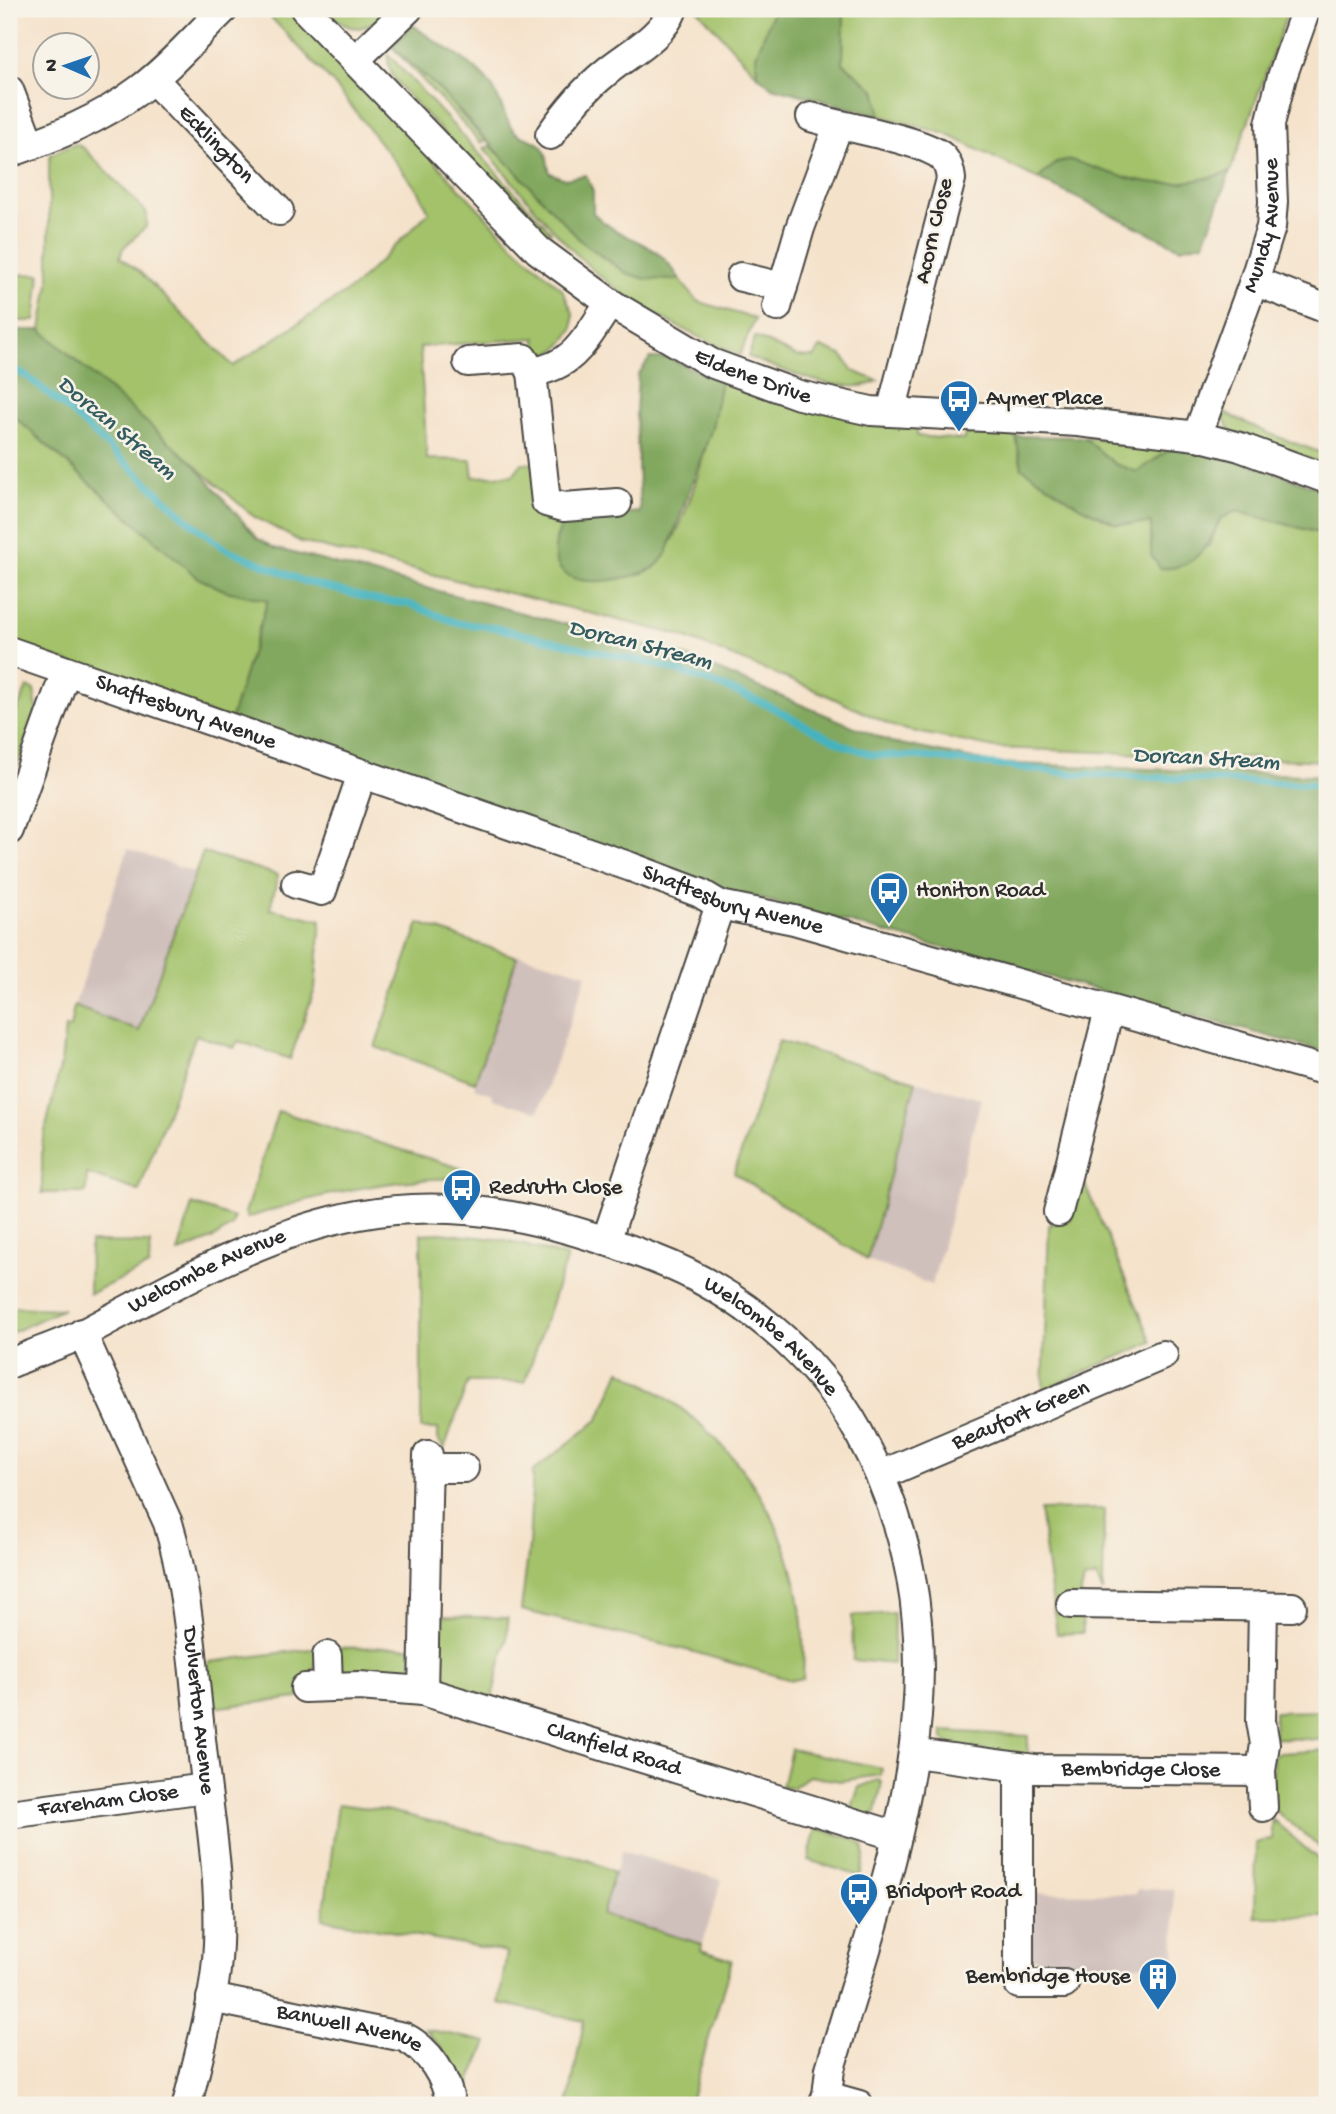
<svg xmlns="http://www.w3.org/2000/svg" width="1336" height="2114" font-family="'Gochi Hand',sans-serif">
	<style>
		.industrial { fill: #d0c0bc }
		.green { fill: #a3c26b; stroke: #67764b; stroke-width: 2 }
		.forest { fill: #82a85f; stroke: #566a45; stroke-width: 2 }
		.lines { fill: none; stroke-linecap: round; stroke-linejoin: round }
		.stream { stroke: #44b3bf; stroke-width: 7 }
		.minor-casing { stroke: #494643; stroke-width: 32 }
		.minor { stroke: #fff; stroke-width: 28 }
		.labels { text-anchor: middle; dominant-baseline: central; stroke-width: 5; stroke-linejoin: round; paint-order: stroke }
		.street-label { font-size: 23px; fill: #2b2b2b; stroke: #f7f3e8 }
		.poi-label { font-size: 23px; fill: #2b2b2b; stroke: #f7f3e8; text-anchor: start }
		.water-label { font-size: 24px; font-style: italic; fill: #345b5f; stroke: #f7f3e8 }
	</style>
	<rect width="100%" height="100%" fill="#f7f3e8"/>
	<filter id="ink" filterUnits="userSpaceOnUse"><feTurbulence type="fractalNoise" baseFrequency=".0143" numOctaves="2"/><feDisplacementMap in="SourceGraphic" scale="14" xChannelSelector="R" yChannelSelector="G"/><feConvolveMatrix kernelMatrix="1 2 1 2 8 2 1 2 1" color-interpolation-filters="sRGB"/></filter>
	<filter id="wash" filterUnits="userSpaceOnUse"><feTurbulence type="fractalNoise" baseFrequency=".00686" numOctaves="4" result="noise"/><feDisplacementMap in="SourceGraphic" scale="28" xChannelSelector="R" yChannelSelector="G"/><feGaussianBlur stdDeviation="1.57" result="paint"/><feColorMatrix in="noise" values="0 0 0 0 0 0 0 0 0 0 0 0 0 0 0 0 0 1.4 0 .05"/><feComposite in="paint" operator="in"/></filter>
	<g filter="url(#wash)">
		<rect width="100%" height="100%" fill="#f5e2ca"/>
		<g class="industrial">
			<polygon points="128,849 196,873 139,1032 74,1006"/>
			<polygon points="517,954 587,974 538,1112 493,1099 492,1094 474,1088"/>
			<polygon points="916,1081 981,1099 932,1285 867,1260"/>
			<polygon points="622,1851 722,1880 702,1944 601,1915"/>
			<polygon points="1137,1889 1174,1889 1175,1965 1045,1965 1030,1955 1030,1893 1136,1894"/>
		</g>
		<g class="green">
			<path d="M 263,9 L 291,9 L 513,245 L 562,289 L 573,313 L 573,328 C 563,345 557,354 537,355 L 536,338 L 420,347 L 427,459 L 471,460 L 473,477 L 513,475 L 522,463 L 532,463 L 564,519 L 556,539 L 654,568 C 689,528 710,434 721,381 L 784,403 L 917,428 L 917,436 L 964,440 L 965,432 L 1016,436 L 1022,468 L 1079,506 L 1116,524 L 1152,523 L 1151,555 L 1209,546 L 1220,519 L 1236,511 L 1327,535 L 1327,761 L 995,748 L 897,728 L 820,692 L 679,635 L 301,542 L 253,516 L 41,330 L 49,283 L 49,162 L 51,154 L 76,144 L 84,148 L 147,213 L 146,227 L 123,248 L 120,257 L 140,272 L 233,366 L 355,286 L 429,212 L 419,192 L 332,82 Z"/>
			<path d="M 325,9 L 391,9 C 366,33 349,35 325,9 Z"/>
			<polygon points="697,9 774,9 756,56 757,75"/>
			<polygon points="844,9 1289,9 1230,172 1193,183 1163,185 1056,163 1038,179 946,134 881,116 875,90 843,63"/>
			<polygon points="392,47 438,88 485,141 481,143"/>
			<path d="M 388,54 L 551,232 L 544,238 L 409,97 C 397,83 387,73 388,54 Z"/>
			<path d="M 490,146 L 523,176 L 581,241 L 617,267 L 646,279 L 680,280 L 697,301 L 755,319 L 740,355 C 693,336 639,309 600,276 C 560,243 518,187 484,148 Z"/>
			<polygon points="40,274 35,321 9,321 9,275"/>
			<path d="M 755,337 L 796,356 L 814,357 L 821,347 L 842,355 L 853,371 L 878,381 C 846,398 780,369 748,357 Z"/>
			<polygon points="1221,411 1270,434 1327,455 1327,465 1236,434 1229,429"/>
			<polygon points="9,412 198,578 226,591 268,600 230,721 9,641"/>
			<polygon points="1083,437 1173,447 1137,472 1115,464"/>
			<polygon points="27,687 34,690 37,709 14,775 9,773 9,729"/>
			<polygon points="203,852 278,875 270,909 321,920 315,989 290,1059 238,1041 234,1048 196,1035 139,1191 87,1174 86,1193 42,1193 42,1144 61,1064 65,1028 70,1028 74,1006 139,1031"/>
			<polygon points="419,923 517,957 475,1082 375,1047"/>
			<polygon points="779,1041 916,1081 867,1260 734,1173"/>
			<path d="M 278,1111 L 463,1169 L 455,1178 C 382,1180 316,1195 247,1218 L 245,1213 Z"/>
			<polygon points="1080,1173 1152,1342 1043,1390 1049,1225 1071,1219"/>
			<polygon points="192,1204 234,1218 232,1226 212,1239 178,1253"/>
			<polygon points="441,1233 505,1240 567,1257 525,1382 468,1382 444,1449 438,1439 438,1429 421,1429 421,1234"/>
			<polygon points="90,1242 150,1243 149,1266 89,1294"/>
			<polygon points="9,1307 63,1309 9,1334"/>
			<path d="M 620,1370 C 742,1433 811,1539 803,1679 L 791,1680 L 694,1652 L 521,1610 L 529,1546 L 533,1471 L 599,1419 Z"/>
			<polygon points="1104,1509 1103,1592 1096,1577 1084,1580 1081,1592 1083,1633 1057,1634 1040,1510"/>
			<polygon points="894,1613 893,1664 853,1660 852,1616"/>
			<path d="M 440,1616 L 508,1618 L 507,1637 L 492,1698 C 432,1680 438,1675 440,1616 Z"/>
			<path d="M 416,1647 L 410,1669 L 401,1676 C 364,1675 345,1687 330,1648 Z"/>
			<polygon points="319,1648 315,1667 298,1698 212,1708 208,1662"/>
			<polygon points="1327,1711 1327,1740 1275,1738 1274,1712"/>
			<polygon points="943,1731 1028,1736 1028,1758 949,1744 943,1739"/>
			<polygon points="791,1749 882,1768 881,1775 840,1781 809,1776 792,1788 782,1787"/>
			<polygon points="1327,1750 1327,1853 1273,1809 1273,1757 1279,1753"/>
			<polygon points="878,1780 882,1782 876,1813 868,1816 851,1810 859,1787"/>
			<polygon points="338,1804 390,1811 588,1860 614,1872 602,1915 702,1944 701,1950 732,1960 689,2105 568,2105 584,2021 499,2003 507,1952 323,1919"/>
			<polygon points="1272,1819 1327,1867 1327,1917 1255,1917 1256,1843 1272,1839"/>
			<polygon points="816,1828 853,1839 863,1846 865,1857 860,1876 808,1860"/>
			<polygon points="425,2029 487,2042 465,2094 451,2059"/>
		</g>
		<g class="forest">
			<polygon points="774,9 844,9 843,63 875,90 881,116 772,87 757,75 756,56"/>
			<path d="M 412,24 C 437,46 469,57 490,84 C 500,97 503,113 511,127 C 518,139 534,137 542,147 C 548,154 547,164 550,173 L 565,179 L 586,175 L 593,191 L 593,213 C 626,246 654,235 680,280 L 646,279 L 626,273 L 581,241 L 438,88 L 392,47 Z"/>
			<path d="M 1071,160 C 1137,182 1161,193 1230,172 L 1204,243 L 1180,248 L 1038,179 L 1056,163 Z"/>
			<polygon points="9,330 41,330 193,463 257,538 274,548 679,654 891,742 993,763 1327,776 1327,1052 725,889 230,721 268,600 226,591 198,578 9,412"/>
			<path d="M 650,358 L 667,358 L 721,381 L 712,428 L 667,553 C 663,558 658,566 652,569 C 629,580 561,595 555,556 C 553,544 560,530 564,519 L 640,512 L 636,413 L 638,375 Z"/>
			<path d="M 1016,436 L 1083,437 L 1115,464 L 1137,472 L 1173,447 L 1224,455 L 1327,491 L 1327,535 L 1236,511 L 1220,519 C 1209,546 1193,571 1160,568 L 1151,555 L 1151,523 L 1116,524 L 1079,506 L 1022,468 Z"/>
		</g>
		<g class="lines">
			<polyline class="stream" points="9,367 28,377 66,408 188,520 224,548 303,581 375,600 409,604 457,623 492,627 665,667 724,687 769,706 841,744 873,755 924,757 1075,774 1327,785"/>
		</g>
	</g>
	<g filter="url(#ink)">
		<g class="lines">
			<g class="minor-casing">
				<g id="minor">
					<path id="s1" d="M 305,9 L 538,250 L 610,303 L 711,363 L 799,395 L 871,411 L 1078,422 L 1197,436 L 1240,447 L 1327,479"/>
					<polyline points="355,60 408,9"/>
					<path id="s2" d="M 153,79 L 279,211"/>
					<polyline points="9,90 30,145"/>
					<path d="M 811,117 C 842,127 918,139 940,155 C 948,161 950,170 951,179 L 891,412"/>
					<path d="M 550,135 C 566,112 583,91 605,73 C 627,54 662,38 673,9"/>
					<path d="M 9,153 C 55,137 99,120 139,90 C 170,67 196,36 224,9"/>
					<polyline points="741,277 783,287"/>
					<polyline points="1254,281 1327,309"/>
					<path d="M 610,303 C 587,336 576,366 532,372 L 546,502 L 564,507 L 617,503"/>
					<polyline points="777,307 800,228 838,126"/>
					<polyline points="468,362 523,358 532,372"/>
					<path id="s3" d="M 1197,436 L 1254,281 L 1271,227 L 1273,202 L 1270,124 L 1282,77 L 1306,9"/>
					<path id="s4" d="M 9,651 L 631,867 L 700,893 L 720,905 L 794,920 L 1327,1071"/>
					<polyline points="9,830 66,671"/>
					<polyline points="296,884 322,891 362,774"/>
					<polyline points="1058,1212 1109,1010"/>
					<polyline points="606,1241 720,905"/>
					<path id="s5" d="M 82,1333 L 168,1523 C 190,1594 193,1674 202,1748 C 209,1814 221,1878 218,1944 C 216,1998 199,2053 187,2105"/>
					<path id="s6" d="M 9,1364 C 33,1353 60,1345 84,1333 C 169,1288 264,1232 359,1215 C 462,1196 557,1221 653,1258 C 737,1290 815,1353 859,1433 C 978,1651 894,1851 830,2069 L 827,2096 L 823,2105"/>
					<polyline points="428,1468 464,1468"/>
					<path id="s7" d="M 881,1475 L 1163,1355"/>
					<polyline points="1071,1604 1292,1607"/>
					<polyline points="327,1656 328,1686"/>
					<path id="s8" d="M 305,1688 L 359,1686 L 423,1691 L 897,1836"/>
					<polyline points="423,1691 428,1455"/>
					<path id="s9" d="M 914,1753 L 1035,1769 L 1261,1771 L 1265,1744 L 1261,1721 L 1263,1606"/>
					<polyline points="1019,1768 1019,1984 1064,1984"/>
					<polyline points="1261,1771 1263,1807"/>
					<path id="s10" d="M 9,1814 L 206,1788"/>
					<path id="s11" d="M 211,1998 L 404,2037 C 430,2050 446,2077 451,2105"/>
					<polyline points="827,2096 859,2105"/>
				</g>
			</g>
			<use href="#minor" class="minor"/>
		</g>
	</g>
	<defs>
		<g id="bus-pin" transform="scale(2.0125)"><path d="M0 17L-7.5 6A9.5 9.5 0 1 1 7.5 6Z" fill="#1f6fb2" stroke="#f7f3e8"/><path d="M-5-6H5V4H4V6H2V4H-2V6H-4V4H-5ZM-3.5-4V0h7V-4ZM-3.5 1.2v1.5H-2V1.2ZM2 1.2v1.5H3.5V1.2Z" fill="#fff"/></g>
		<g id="building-pin" transform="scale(2.0125)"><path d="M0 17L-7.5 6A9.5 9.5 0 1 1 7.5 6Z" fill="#1f6fb2" stroke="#f7f3e8"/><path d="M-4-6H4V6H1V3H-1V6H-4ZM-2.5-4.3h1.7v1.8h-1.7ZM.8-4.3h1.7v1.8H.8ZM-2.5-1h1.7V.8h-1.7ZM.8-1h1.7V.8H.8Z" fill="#fff"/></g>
	</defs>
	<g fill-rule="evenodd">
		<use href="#bus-pin" x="959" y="399"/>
		<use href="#bus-pin" x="889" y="891"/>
		<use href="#bus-pin" x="462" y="1188"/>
		<use href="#bus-pin" x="859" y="1892"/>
		<use href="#building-pin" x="1158" y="1977"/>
	</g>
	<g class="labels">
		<g class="street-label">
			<text stroke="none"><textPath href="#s2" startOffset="91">Ecklington</textPath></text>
			<text stroke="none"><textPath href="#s3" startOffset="222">Mundy Avenue</textPath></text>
			<text transform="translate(935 231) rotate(-77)">Acorn Close</text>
			<text stroke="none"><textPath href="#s1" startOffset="586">Eldene Drive</textPath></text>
			<text stroke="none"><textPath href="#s4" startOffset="187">Shaftesbury Avenue</textPath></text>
			<text stroke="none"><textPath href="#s4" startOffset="766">Shaftesbury Avenue</textPath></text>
			<text stroke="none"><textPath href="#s6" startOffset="219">Welcombe Avenue</textPath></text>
			<text stroke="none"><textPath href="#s6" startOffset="826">Welcombe Avenue</textPath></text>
			<text stroke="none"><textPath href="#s7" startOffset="152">Beaufort Green</textPath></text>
			<text stroke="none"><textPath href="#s5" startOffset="399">Dulverton Avenue</textPath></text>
			<text stroke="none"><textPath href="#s8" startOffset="318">Clanfield Road</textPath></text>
			<text stroke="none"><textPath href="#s9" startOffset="228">Bembridge Close</textPath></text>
			<text stroke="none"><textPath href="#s10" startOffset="100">Fareham Close</textPath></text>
			<text stroke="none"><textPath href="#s11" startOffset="142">Banwell Avenue</textPath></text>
		</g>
		<g class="poi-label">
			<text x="986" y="399">Aymer Place</text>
			<text x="916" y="891">Honiton Road</text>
			<text x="489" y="1188">Redruth Close</text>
			<text x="886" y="1892">Bridport Road</text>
			<text x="1131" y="1977" text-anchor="end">Bembridge House</text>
		</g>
		<g class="water-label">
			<text transform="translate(116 429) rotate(40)">Dorcan Stream</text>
			<text transform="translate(640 646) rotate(14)">Dorcan Stream</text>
			<text transform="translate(1206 760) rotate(3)">Dorcan Stream</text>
		</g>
	</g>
	<rect width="1336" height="2114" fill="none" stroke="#f7f3e8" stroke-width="35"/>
	<g transform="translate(66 66) rotate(272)"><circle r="33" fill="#f7f3e8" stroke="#a5a39c" stroke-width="2"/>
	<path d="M0-5L12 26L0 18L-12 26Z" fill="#1f6fb2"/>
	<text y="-10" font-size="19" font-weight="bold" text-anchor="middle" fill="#2b2b2b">N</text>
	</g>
</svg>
